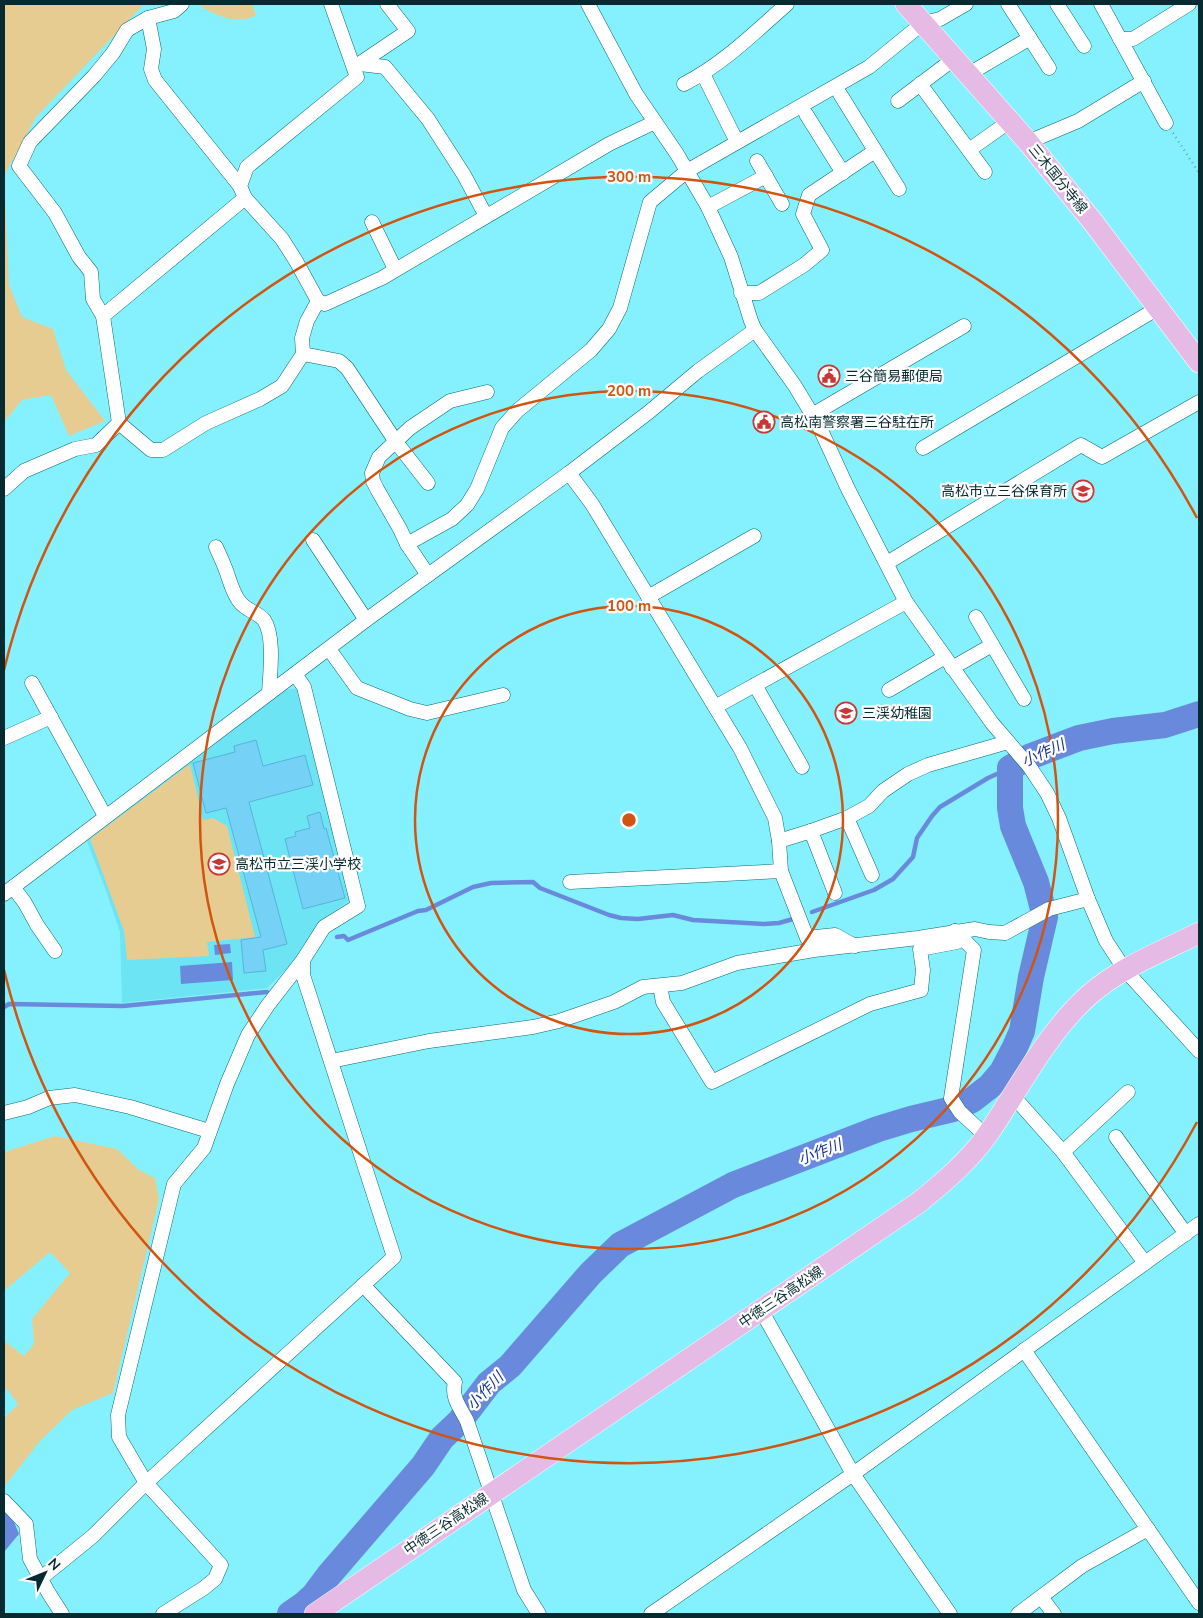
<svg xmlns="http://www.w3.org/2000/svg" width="1203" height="1618" font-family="'Nunito Sans','Noto Sans JP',sans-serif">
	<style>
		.built { fill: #6ce4f3 }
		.green { fill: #e7cc92 }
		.water { fill: #698adc }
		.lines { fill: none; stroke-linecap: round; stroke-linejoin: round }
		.stream { stroke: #698adc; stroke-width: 4.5 }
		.river { stroke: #698adc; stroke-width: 26 }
		.building { fill: #75d1f6; stroke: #58b3d6 }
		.minor-casing { stroke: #076a74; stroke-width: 15 }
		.primary-casing { stroke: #fff; stroke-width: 22 }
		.path { stroke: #59acb6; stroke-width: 2.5; stroke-dasharray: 1 4; stroke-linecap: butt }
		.minor { stroke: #fff; stroke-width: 14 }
		.primary { stroke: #e5bbe6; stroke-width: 21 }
		.ring { fill: none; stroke: #d15410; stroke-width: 2.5 }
		.labels { text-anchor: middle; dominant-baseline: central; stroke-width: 4.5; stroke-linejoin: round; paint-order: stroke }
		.street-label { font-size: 14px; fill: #062a2f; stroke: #fefefe }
		.poi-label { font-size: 14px; fill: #062a2f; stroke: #fefefe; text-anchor: start }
		.water-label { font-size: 15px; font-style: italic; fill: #183290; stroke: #fefefe }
		.centre { fill: #d15410; stroke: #fefefe; stroke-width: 2.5 }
		.ring-label { font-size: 15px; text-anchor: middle; font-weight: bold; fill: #d15410; stroke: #fefefe; stroke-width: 4.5; stroke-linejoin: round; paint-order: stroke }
	</style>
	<rect width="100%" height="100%" fill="#86f1fe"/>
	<polygon class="built" points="301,688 352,899 320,921 301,955 267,988 122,1003 120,932 105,888 86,839 283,690"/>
	<g class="green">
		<polygon points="4,4 144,4 36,117 4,176 9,285 22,317 53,329 66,370 105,421 69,436 51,395 22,400 4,422"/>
		<path d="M 198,4 L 252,4 L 256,15 C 238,26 213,15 198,4 Z"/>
		<polygon points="190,764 203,820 213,818 227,826 255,937 207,942 209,956 127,960 124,931 90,839"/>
		<polygon points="55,1136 117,1149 139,1170 155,1178 159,1199 113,1393 72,1410 39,1442 4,1487 4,1418 18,1404 7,1389 4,1390 4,1341 24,1356 34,1344 32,1319 70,1273 50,1252 4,1291 4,1152"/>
	</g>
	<g class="water">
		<polygon points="230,944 231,953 215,955 214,945"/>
		<polygon points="232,962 233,980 181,984 180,966"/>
		<polygon points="4,1511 14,1522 19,1534 4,1552"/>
	</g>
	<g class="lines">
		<g class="stream">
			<polyline points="812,912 874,890 893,879 913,857 917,838 932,816 940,807 988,778 1010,768"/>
			<polyline points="337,937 344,936 348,940 418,911 426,910 473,887 491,883 533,882 540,888 609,915 621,918 638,919 673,915 693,920 764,924 779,923 793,919"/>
			<polyline points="4,1007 9,1004 123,1006 267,992"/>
		</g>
		<polyline class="river" points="290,1614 303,1605 314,1595 329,1575 423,1466 442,1438 460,1421 489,1383 510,1366 591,1273 620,1245 733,1185 878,1129 911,1119 953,1109 972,1100 990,1086 1002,1072 1015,1047 1022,1031 1031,977 1045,917 1036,882 1013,826 1010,808 1010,768 1029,757 1079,738 1113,731 1165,725 1199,714"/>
	</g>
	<g class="building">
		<polygon points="256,740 263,766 305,755 313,785 249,802 287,944 263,950 266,971 244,973 241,940 261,937 226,808 206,813 193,763 235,752 234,746"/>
		<polygon points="320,812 324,829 326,828 345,898 303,909 285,839 296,836 295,832 310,828 307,816"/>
	</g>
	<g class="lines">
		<g class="minor-casing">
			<g id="minor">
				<polyline points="182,4 174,11 148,18 154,49 151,69 155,80 240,186"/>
				<polyline points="588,4 636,94 677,154 708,207 731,257 751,321 755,330 795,386 819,426 848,489 906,602 992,723 1029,766 1047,793 1059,818 1088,899 1106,941 1125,970 1199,1051"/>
				<polyline points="1008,4 1049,68"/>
				<polyline points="1057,4 1084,46"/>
				<polyline points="1101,4 1166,123"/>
				<polyline points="1120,39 1133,39 1189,4"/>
				<polyline points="360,64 385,67 428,119 464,175 486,216"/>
				<polyline points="356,66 408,31 387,4"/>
				<polyline points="703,74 737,142"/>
				<polyline points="969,74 1030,38"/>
				<path d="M 684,84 C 723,64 754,33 787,4"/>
				<polyline points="920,84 985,172"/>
				<polyline points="840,94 899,189"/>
				<polyline points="898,101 955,58"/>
				<polyline points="806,114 843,173"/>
				<polyline points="1028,142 1078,121 1144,81"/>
				<polyline points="969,150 1010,121"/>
				<polyline points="757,161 782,204"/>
				<polyline points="245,198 282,239 296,261 318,301 325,304 382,278 609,144 655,122"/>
				<polyline points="708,207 766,176"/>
				<polyline points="372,222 395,269"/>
				<polyline points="741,293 759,293 804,265 822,250 803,214 809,195 875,151"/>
				<polyline points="103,316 93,299 91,272 79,257 55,213 19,166 30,142 94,76 113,53 127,30 148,18"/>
				<polyline points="303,354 339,361 347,368 396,442 428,483"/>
				<polyline points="812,415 964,326"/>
				<polyline points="119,423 151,450 163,450 206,423 260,399 282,386 303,354 302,338 307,321 318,301"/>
				<polyline points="923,448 1158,308"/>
				<polyline points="569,473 592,504 740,748 775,818 779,841 781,871 807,938 835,935 855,946"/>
				<polyline points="4,489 24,471 75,449 96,445 119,423 103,316 245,198 240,186 247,167 357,77 331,4"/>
				<polyline points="313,540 366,620"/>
				<polyline points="407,544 452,519 467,505 477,489 502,428 517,411 591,350 609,329 620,308 650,202 687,171 869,67 923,23 940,19 966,4"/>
				<path d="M 216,547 C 220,556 224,564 227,573 C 230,582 233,593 239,601 C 246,611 258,612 264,620 C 275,636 270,674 269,693"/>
				<polyline points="887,563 1081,445 1102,457 1199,402"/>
				<polyline points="428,575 407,544 400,529 377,489 373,481 372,473 379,457 410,428 450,401 487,392"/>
				<polyline points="648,597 754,536"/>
				<polyline points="976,617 1024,699"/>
				<polyline points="329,649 357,688 410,709 427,713 503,695"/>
				<polyline points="952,668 992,645"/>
				<polyline points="32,683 105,816"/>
				<polyline points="755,685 802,767"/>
				<polyline points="889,690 945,657"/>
				<polyline points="715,707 906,602"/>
				<polyline points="4,738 51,717"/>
				<polyline points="847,818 872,875"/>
				<polyline points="811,831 835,893"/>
				<polyline points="779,841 811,831 847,818 869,806 883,791 908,774 928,765 1008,742"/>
				<polyline points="570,882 781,871"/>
				<polyline points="13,887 25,903 37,925 55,951"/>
				<polyline points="4,894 366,620 569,473 649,412 698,371 755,330"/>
				<polyline points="955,931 974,950 951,1098 960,1112 986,1136"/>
				<polyline points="660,986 663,1002 712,1082 870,1004 921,990 923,970 920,949 957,942 955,931"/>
				<polyline points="331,1061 429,1041 533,1027 559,1021 614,1002 643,987 682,983 737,963 814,950 918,938 975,929 989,932 1005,933 1049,909 1088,899"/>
				<polyline points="1013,1096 1063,1152 1145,1263"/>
				<polyline points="4,1113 28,1107 49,1098 75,1095 130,1107 209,1131"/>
				<polyline points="1116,1137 1186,1234"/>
				<polyline points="1063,1152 1128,1092"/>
				<path d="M 363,1285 L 455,1382 C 451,1398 460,1407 467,1421 L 524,1590 L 539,1614"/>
				<polyline points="761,1310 853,1474 950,1614"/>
				<polyline points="1024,1350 1199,1603"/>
				<polyline points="4,1501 26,1524 30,1559 48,1592 62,1614"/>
				<polyline points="40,1579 93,1536 146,1483 394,1257 303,975 303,960 324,927 358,906 304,687 295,674"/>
				<polyline points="1041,1597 1054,1614"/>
				<polyline points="163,1614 204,1588 215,1579 221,1565 146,1483 119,1437 118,1415 174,1184 204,1148 227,1084 248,1035 268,1005 303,960"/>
				<polyline points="651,1614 853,1474 1199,1224"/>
				<polyline points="1018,1614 1082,1566 1148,1529"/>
			</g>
		</g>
		<g class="primary-casing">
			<g id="primary">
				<polyline points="906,4 1028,142 1093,222 1199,362"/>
				<path d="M 315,1614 L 918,1203 C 943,1183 969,1161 988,1134 C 1019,1089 1046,1034 1088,996 C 1119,968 1161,952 1199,933"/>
			</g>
		</g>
		<polyline class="path" points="1173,133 1199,173"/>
		<use href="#minor" class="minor"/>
		<use href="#primary" class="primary"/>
	</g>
	<g class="ring">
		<circle cx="629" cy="820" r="214"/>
		<circle cx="629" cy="820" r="429"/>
		<path d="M1197 1122A643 643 0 0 1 4 970M4 670A643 643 0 0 1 1197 518"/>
	</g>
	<defs>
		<g id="civic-ring" transform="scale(1.125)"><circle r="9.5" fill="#fefefe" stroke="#c73835" stroke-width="1.5"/><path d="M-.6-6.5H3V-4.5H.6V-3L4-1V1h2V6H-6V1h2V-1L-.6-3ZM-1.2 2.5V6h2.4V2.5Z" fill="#c73835"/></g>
		<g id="school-ring" transform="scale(1.125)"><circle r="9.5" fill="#fefefe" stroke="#c73835" stroke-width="1.5"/><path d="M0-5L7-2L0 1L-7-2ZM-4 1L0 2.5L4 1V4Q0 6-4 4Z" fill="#c73835"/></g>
	</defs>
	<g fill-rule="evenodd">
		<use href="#civic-ring" x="829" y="376"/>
		<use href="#civic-ring" x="764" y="422"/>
		<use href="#school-ring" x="1083" y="491"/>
		<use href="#school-ring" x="846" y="713"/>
		<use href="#school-ring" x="219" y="864"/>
	</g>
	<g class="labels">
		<g class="street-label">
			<text transform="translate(1058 179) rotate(51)">三木国分寺線</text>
			<text transform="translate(781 1297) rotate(-34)">中徳三谷高松線</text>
			<text transform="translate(446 1524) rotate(-34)">中徳三谷高松線</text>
		</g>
		<g class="poi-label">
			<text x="845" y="376">三谷簡易郵便局</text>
			<text x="780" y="422">高松南警察署三谷駐在所</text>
			<text x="1067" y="491" text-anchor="end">高松市立三谷保育所</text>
			<text x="862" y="713">三渓幼稚園</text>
			<text x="235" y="864">高松市立三渓小学校</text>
		</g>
		<g class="water-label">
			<text transform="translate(1043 753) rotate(-24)">小作川</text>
			<text transform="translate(820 1152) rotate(-21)">小作川</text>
			<text transform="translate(485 1391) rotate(-46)">小作川</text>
		</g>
	</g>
	<circle cx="629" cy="820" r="8" class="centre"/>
	<g class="ring-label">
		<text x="629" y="182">300 m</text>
		<text x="629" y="396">200 m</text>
		<text x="629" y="611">100 m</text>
	</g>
	<rect width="1203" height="1618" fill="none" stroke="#062a2f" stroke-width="10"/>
	<g transform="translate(45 1573) rotate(47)" stroke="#fefefe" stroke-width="4" paint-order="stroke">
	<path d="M0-4L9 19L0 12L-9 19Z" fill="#062a2f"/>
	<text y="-8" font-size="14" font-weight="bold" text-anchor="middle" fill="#062a2f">N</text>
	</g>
</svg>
